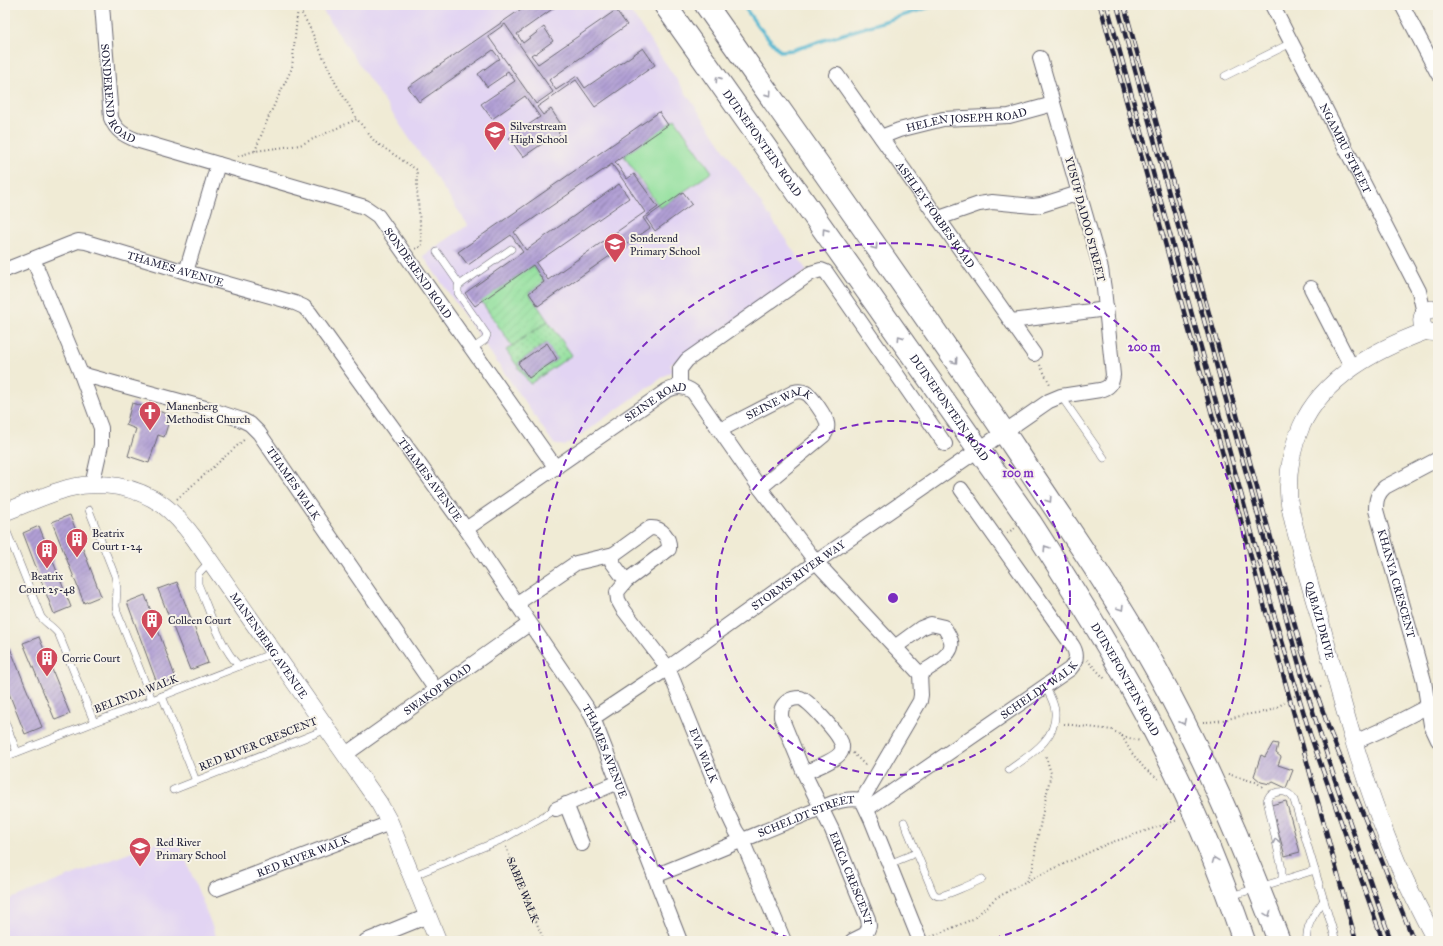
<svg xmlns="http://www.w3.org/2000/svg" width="1443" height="946" font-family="'IM FELL Great Primer',serif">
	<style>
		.built { fill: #e2d4f3 }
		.grass { fill: #92e09d; stroke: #5a816c }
		.park { fill: url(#park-dots); stroke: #5a816c; fill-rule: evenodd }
		.garden { fill: url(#garden-furrows); stroke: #5a816c }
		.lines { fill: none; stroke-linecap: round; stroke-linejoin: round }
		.stream { stroke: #52b6d0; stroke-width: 3.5 }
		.building { fill: url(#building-hatch); fill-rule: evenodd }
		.service-casing { stroke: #6a6871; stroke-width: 8 }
		.minor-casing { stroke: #6a6871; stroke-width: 16 }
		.tertiary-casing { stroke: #6a6871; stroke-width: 18 }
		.primary-casing { stroke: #6a6871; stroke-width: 24 }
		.path { stroke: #6a6871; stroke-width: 2; stroke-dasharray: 1 3; stroke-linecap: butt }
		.service { stroke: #fff; stroke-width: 7 }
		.minor { stroke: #fff; stroke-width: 14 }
		.tertiary { stroke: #fff; stroke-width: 17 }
		.primary { stroke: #fff; stroke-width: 22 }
		.rail-casing { stroke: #22223b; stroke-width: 4.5 }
		.rail { stroke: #f7f3e8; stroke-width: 3; stroke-dasharray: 9; stroke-linecap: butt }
		.oneway { stroke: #9c9ca7 }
		.ring { fill: none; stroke: #7b2cbf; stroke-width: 2; stroke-dasharray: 7 5 }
		.labels { text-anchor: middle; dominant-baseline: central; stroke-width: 4; stroke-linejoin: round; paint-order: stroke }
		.street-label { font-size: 11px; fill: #22223b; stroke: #f7f3e8 }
		.poi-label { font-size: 11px; fill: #22223b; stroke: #f7f3e8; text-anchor: start }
		.centre { fill: #7b2cbf; stroke: #f7f3e8; stroke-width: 2 }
		.ring-label { font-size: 12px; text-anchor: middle; font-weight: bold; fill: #7b2cbf; stroke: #f7f3e8; stroke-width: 4; stroke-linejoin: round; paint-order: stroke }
	</style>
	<defs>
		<pattern id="park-dots" width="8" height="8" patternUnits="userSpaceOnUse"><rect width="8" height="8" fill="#92e09d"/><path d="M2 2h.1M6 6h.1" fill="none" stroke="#7ec088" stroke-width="1.8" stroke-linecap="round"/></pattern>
		<pattern id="garden-furrows" width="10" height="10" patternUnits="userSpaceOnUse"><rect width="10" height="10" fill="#92e09d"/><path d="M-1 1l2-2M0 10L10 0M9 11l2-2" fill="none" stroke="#7ec088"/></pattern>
		<pattern id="building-hatch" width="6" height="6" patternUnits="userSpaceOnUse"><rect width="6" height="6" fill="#b09fd4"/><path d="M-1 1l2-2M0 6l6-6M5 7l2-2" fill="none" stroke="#8f81ad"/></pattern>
	</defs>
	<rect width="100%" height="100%" fill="#f7f3e8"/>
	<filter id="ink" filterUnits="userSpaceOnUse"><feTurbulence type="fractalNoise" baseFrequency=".025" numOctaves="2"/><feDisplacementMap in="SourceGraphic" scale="8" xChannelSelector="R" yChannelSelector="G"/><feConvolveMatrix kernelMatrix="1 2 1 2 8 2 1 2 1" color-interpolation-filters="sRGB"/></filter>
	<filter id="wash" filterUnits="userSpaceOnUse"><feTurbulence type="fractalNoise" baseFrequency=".012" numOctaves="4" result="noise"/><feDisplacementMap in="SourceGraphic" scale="16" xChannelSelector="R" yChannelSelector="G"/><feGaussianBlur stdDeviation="0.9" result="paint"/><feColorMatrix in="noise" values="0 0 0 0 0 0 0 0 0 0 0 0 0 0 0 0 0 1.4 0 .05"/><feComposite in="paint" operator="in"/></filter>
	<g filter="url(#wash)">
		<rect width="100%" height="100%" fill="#f0ebd5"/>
		<g class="built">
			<polygon points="319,5 626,5 807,271 670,365 673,370 565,446 554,444 423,256 468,225"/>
			<polygon points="176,835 218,941 5,941 5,901"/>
		</g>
		<polygon class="grass" points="675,119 712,172 660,208 624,156"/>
		<path class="park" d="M 548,321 L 572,355 L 530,384 L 506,350 ZM 546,343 L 557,359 L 529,378 L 518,363 Z"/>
		<polygon class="garden" points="533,265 544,282 529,293 548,321 512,346 481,301"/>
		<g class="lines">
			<polyline class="stream" points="743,5 757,25 780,51 793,50 936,5"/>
		</g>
		<g id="blocks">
			<g class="building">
				<path d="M 527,5 L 558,5 L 517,34 L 523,43 L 544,27 L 553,41 L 535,54 L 534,53 L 531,55 L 538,64 L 616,10 L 627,25 L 549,80 L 556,90 L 577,76 L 585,88 L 643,48 L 655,65 L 595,107 L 576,80 L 537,107 L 543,115 L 551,109 L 564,129 L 558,133 L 560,135 L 553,139 L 552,137 L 523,157 L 509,138 L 540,117 L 525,96 L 492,119 L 481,104 L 515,81 L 508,71 L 505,73 L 506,74 L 487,87 L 478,74 L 497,60 L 500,59 L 493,50 L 419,102 L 408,87 ZM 505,24 L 553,92 L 536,104 L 488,36 Z"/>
				<path d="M 659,112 L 668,125 L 615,162 L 627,179 L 634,174 L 658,207 L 643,218 L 650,228 L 538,306 L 529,293 L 544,282 L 533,265 L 475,306 L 465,293 L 523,252 L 511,235 L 468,265 L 458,252 ZM 612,164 L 645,212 L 548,280 L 536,263 L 629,198 L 619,184 L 526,250 L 514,232 Z"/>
				<polygon points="683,192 692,204 655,231 646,218"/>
				<polygon points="547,343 557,359 529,378 518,363"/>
				<polygon points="132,403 171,415 164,437 158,435 149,463 128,456 136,429 126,425"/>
				<polygon points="70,515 101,596 84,603 52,522"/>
				<polygon points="39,526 71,607 54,614 23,533"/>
				<polygon points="177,582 208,663 190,670 158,589"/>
				<polygon points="145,595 176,679 158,686 127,602"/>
				<polygon points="39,637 70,714 55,720 23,643"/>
				<polygon points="10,648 42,727 25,734 5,683 5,650"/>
				<polygon points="1273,743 1278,744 1276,753 1281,757 1278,765 1293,770 1286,788 1273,782 1270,784 1261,782 1254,776 1261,755 1265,757"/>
				<polygon points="1286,801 1300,852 1285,856 1271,805"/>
			</g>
		</g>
	</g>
	<g filter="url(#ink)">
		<use href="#blocks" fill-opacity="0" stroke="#6a6871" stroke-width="1"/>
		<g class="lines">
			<g class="service-casing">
				<g id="service">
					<polyline points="1225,76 1291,43"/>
					<polyline points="437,252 460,285"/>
					<polyline points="472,349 485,340 487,335 458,293 458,286 511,249"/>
					<polyline points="1061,396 1104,458"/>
					<polyline points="89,510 115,576 117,589 116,606 117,612 152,700"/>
					<path d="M 5,527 L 41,617 C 46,624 54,627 59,635 L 94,722"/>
					<path d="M 210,561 L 198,574 L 198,584 C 209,609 220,647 239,666"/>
					<polyline points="162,696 196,781"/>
					<polyline points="5,722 17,752"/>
					<polyline points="5,757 273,653"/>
					<path d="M 1009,770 C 1029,755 1057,740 1055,712 C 1055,703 1049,694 1045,686"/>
					<polyline points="173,790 327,729"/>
					<path d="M 904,822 L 932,890 C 933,893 935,896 939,896 C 945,896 974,883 982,879"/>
					<polyline points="889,864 916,853"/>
					<polyline points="412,876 503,839 556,809"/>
					<path d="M 1282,880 L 1282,869 L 1267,800 L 1270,795 C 1279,790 1289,790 1294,800 L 1336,941"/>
					<polyline points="1231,896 1315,870"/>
					<path d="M 1307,941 C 1305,925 1316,912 1324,900"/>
				</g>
			</g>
			<g class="minor-casing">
				<g id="minor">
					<path id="s2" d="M 102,5 L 111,118 C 116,131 124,135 136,140 L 365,207 L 378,216 L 556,468"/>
					<path id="s3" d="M 1272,5 L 1419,291 L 1424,313"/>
					<polyline points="1402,5 1438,74"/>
					<path id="s4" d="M 837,75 L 1034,354"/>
					<path id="s5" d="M 881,137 L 899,130 L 943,119 L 1009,116 L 1053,104"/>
					<polyline points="939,218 979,204 992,202 1033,206 1041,205 1079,193"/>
					<polyline points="33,259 81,374 101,428 101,445 92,485"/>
					<path id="s6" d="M 5,270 L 70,244 L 78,241 L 86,242 L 186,272 L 295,303 L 304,307 L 310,313 L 466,529 L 586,706 L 593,718 L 680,941"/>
					<polyline points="186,272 218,164"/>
					<polyline points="1311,288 1352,368"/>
					<polyline points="1011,321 1107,309"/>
					<path id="s7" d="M 81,374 L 209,409 L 242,420 L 250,424 L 259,433 L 436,690"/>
					<polyline points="680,386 680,369 687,360 811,273 821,270 826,272 945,444"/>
					<path id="s8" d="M 720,430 L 794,392 C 798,391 802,391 806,393 C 811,395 826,417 827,423 C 828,428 827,431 824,435 L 760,488"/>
					<path id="s9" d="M 1438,459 L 1385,487 C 1377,494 1376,500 1376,510 L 1424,681 L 1431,725 L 1438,740"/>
					<path id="s10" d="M 466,529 L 666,391 C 676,386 684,385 693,392 L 760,488 L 816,562 L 920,674 L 921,695 L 920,701 L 862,800"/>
					<path id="s11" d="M 626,581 L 612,562 L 614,554 L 650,528 C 662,527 670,538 669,549 L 626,581 L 617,592 L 618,600 L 623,609 L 668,668 L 726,810 L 736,831 L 742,840 L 784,941"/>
					<polyline points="516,604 576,563 614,554"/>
					<path d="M 895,647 L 921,628 L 931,624 L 944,627 C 946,631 950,636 951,641 C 955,655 930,667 920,674"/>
					<path id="s12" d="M 593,718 L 668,668 L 816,562 L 1049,401 L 1061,396 L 1100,390 C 1109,388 1112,384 1113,375 L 1104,289 L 1101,269 L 1040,58"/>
					<polyline points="1355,742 1386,728 1438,701"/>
					<path id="s13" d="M 346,754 L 529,624"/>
					<path id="s14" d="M 804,773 C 812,769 837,760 841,752 C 843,748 842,743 840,740 C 836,732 808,699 800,698 C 796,698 791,699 788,701 C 781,706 781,710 781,717 L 804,773 L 832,830 L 868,919 L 869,926 L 866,934 L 852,941"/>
					<polyline points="862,800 871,819 920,941"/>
					<polyline points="566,804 582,844"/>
					<polyline points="556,809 618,782"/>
					<path id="s15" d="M 867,809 L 1070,669 C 1077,661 1078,654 1072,645 L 961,489"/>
					<path id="s16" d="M 655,876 L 833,803 C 843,800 851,798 862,800"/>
					<path id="s17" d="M 216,889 L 390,823"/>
					<polyline points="366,941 428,916"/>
				</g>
			</g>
			<g class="tertiary-casing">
				<g id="tertiary">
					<path id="s18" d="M 1426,331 C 1377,349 1323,377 1301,427 C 1291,450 1287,475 1289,500 C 1291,516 1296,532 1300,548 C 1306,571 1312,593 1319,616 C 1341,699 1363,783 1397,862 C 1409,889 1422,915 1436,941"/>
					<path d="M 1437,332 C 1416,336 1417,304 1438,310"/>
					<path id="s19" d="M 5,512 C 26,504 47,494 69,488 C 100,480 136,486 163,505 C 175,514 185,526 194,538 L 379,803 L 390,823 L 438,941"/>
				</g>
			</g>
			<g class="primary-casing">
				<g id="primary">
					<path id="s20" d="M 665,5 L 1030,522 C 1075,592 1120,663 1158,738 C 1192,803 1220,871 1244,941"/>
					<path d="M 706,5 C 810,153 916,300 1016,450 C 1064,522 1114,593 1156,669 C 1204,756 1244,848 1279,941"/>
				</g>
			</g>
			<g class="path">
				<polyline points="255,151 269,116 292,68 298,7 308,24 335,82 357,119"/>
				<polyline points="238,156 255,151 300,145 357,119 375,142 417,170 417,190 422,246 415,249"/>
				<polyline points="1040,365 1051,386"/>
				<polyline points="177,499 246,438"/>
				<polyline points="1007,533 1015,528"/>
				<polyline points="1087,660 1106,680"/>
				<path d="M 1203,722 C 1218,722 1231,718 1245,715 C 1254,713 1265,713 1273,709 C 1290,701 1302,687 1323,687"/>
				<polyline points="1064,724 1112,730 1122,736 1131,752 1145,769 1159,779"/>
				<polyline points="1122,736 1140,741"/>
				<polyline points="853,753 867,767"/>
				<polyline points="1228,774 1251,781 1256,782 1264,788"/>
				<path id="s1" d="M 506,847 L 544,941"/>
				<polyline points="1026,881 1033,869 1036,845 1051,773 1045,754"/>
				<polyline points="931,937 973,919 996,898 1025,882 1107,844 1178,820"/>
			</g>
			<use href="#service" class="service"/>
			<use href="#minor" class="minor"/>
			<use href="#tertiary" class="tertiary"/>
			<use href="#primary" class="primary"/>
			<g class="rail-casing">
				<g id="rail">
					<polyline points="1100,5 1356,941"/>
					<polyline points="1107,5 1276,621 1310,734 1383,941"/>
					<polyline points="1117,5 1306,690 1334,777 1391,941"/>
					<polyline points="1124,5 1302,651 1329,729 1414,941"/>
				</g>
			</g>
			<use href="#rail" class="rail"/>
		</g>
		<defs><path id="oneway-chevron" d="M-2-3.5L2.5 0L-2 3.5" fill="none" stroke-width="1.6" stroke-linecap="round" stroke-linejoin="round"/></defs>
		<g class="oneway">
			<use href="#oneway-chevron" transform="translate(718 79) rotate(-125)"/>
			<use href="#oneway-chevron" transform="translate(769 94) rotate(55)"/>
			<use href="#oneway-chevron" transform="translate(825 231) rotate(-125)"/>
			<use href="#oneway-chevron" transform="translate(875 247) rotate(55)"/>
			<use href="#oneway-chevron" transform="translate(900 338) rotate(-125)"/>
			<use href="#oneway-chevron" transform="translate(955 361) rotate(55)"/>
			<use href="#oneway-chevron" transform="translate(1049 500) rotate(56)"/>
			<use href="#oneway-chevron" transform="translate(1046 548) rotate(-123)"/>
			<use href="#oneway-chevron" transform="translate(1121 608) rotate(58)"/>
			<use href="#oneway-chevron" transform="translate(1183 722) rotate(64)"/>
			<use href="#oneway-chevron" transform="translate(1276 841) rotate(-102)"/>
			<use href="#oneway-chevron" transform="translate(1215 860) rotate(-111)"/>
			<use href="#oneway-chevron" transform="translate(1268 914) rotate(69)"/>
		</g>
	</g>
	<g class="ring">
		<circle cx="893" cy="598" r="177"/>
		<path d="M801 941A355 355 0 1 1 985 941"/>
	</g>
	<defs>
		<g id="school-pin" transform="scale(1.15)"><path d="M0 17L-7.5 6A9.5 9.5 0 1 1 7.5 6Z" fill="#d1495b" stroke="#f7f3e8"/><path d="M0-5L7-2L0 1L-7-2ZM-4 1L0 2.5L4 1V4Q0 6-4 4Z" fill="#fff"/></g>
		<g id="church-pin" transform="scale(1.15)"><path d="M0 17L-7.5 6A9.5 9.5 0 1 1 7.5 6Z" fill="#d1495b" stroke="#f7f3e8"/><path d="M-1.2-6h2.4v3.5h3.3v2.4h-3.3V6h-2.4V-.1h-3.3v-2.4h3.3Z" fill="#fff"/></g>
		<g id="building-pin" transform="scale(1.15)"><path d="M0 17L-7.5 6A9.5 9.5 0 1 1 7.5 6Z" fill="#d1495b" stroke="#f7f3e8"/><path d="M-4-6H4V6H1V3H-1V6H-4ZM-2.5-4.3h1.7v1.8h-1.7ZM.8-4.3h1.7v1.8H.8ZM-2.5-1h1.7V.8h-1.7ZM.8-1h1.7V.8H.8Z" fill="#fff"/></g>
	</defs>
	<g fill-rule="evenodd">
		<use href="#school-pin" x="495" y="132"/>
		<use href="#school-pin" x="615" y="244"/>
		<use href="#church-pin" x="150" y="412"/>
		<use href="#building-pin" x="77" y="539"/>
		<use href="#building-pin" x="47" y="550"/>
		<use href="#building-pin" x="152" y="620"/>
		<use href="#building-pin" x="47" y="658"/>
		<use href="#school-pin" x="140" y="848"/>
	</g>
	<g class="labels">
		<g class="street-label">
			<text stroke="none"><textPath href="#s2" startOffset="93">SONDEREND ROAD</textPath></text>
			<text stroke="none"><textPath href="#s5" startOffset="88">HELEN JOSEPH ROAD</textPath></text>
			<text stroke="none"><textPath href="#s20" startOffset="169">DUINEFONTEIN ROAD</textPath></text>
			<text stroke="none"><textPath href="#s3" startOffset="161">NGAMBU STREET</textPath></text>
			<text stroke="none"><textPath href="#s4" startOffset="171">ASHLEY FORBES ROAD</textPath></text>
			<text transform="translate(1085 219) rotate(75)">YUSUF DADOO STREET</text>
			<text stroke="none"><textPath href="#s6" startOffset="180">THAMES AVENUE</textPath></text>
			<text stroke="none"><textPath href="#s2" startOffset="472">SONDEREND ROAD</textPath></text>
			<text stroke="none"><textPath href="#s10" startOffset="229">SEINE ROAD</textPath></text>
			<text stroke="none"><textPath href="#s20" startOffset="493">DUINEFONTEIN ROAD</textPath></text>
			<text stroke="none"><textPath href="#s8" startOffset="66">SEINE WALK</textPath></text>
			<text stroke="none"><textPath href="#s6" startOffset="528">THAMES AVENUE</textPath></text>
			<text stroke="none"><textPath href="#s7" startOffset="250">THAMES WALK</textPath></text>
			<text stroke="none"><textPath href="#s12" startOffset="250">STORMS RIVER WAY</textPath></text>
			<text stroke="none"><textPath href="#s9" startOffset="162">KHANYA CRESCENT</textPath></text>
			<text stroke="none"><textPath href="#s18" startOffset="361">QABAZI DRIVE</textPath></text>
			<text stroke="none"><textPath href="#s19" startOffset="343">MANENBERG AVENUE</textPath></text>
			<text stroke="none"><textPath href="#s20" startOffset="817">DUINEFONTEIN ROAD</textPath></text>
			<text stroke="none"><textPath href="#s13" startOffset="112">SWAKOP ROAD</textPath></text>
			<text stroke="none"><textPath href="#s15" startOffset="209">SCHELDT WALK</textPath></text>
			<text transform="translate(136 694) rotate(-21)">BELINDA WALK</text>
			<text transform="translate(258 744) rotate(-22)">RED RIVER CRESCENT</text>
			<text stroke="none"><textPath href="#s6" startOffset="852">THAMES AVENUE</textPath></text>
			<text stroke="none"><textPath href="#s11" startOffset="363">EVA WALK</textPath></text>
			<text stroke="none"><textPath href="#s16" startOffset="163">SCHELDT STREET</textPath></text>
			<text stroke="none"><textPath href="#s17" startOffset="93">RED RIVER WALK</textPath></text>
			<text stroke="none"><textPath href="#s14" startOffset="321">ERICA CRESCENT</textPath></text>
			<text stroke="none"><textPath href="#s1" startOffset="46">SABIE WALK</textPath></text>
		</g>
		<g class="poi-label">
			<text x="510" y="126">Silverstream<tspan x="510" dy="13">High School</tspan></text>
			<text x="630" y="238">Sonderend<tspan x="630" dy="13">Primary School</tspan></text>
			<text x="166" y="406">Manenberg<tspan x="166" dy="13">Methodist Church</tspan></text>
			<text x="92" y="533">Beatrix<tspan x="92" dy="13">Court 1-24</tspan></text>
			<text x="47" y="576" text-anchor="middle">Beatrix<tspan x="47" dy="13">Court 25-48</tspan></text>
			<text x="168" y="620">Colleen Court</text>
			<text x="62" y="658">Corrie Court</text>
			<text x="156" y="842">Red River<tspan x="156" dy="13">Primary School</tspan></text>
		</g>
	</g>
	<circle cx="893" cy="598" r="6" class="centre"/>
	<g class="ring-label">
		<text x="1144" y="351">200 m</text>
		<text x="1018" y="477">100 m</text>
	</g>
	<rect width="1443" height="946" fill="none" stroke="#f7f3e8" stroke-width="20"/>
</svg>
